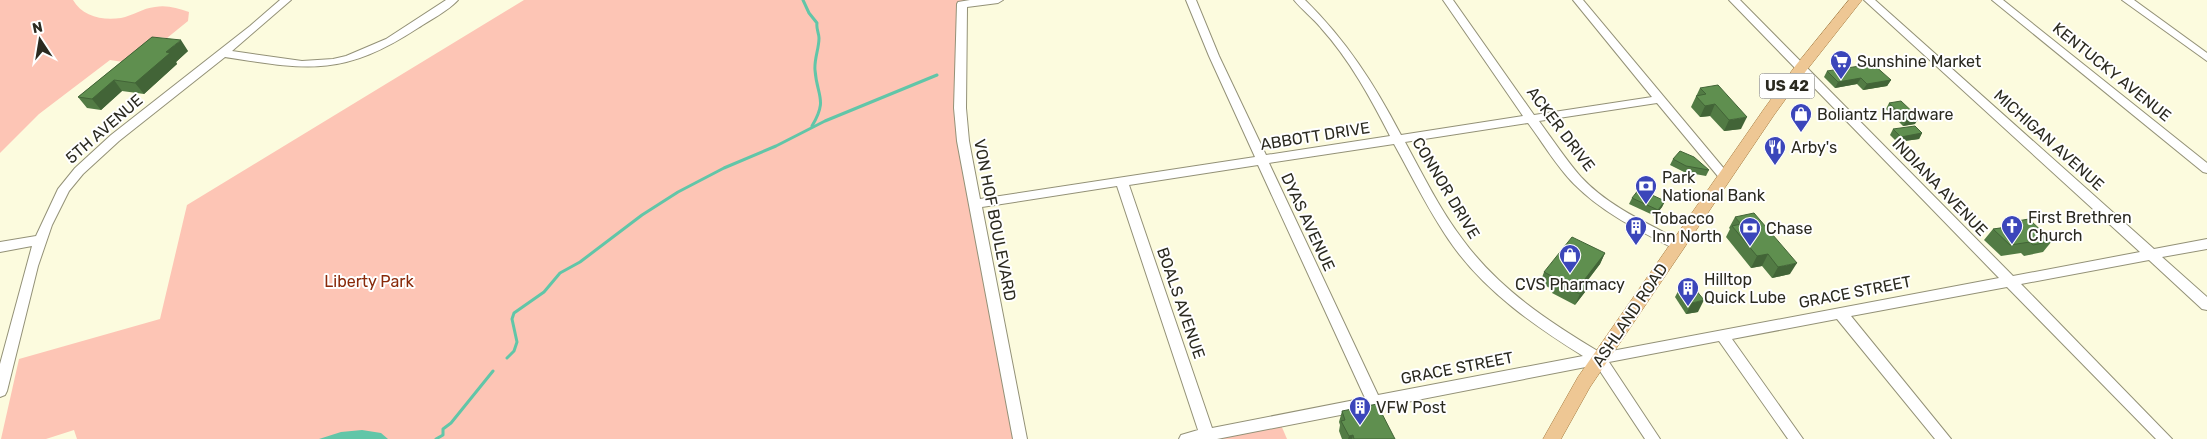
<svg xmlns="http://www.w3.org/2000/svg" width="2207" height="439" font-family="Rubik,sans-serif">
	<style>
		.green { fill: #fdc5b5 }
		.water { fill: #61c6a8 }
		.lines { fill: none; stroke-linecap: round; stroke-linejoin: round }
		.stream { stroke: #61c6a8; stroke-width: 3 }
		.minor-casing { stroke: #939177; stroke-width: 2 }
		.major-casing { stroke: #a3783d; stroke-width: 1 }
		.minor { fill: #fff; fill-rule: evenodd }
		.major { fill: #eec794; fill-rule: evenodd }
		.wall { fill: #527b44 }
		.shaded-wall { fill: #426437 }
		.building { fill: #5f8f4f; stroke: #426437 }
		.labels { text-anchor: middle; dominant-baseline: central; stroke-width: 4; stroke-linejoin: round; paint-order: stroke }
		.shield { fill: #fff; stroke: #6b6a63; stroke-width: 1 }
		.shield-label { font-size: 15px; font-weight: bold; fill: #2b2a20 }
		.poi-label { font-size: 16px; fill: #2b2a20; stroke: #fff; text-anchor: start }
		.street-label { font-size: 16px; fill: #2b2a20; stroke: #fff }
		.park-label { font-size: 16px; fill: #892a0a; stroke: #fff }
	</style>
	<rect width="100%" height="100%" fill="#fcfbde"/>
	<g class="green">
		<path d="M 0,0 L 73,0 C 82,16 102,21 121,18 C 132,16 143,8 155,7 C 167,5 177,8 189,12 L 188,21 L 167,38 L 158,37 L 123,62 L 110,60 L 39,114 L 0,153 Z"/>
		<polygon points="524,0 980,0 957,3 956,83 1013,439 77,439 74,430 46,439 1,439 19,359 160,319 187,205"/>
		<polygon points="1281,425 1287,439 1208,439"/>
	</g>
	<polygon class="water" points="362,430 381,433 388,439 319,439 341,432"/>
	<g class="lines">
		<g class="stream">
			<path d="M 803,0 L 809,13 L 817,23 C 816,29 819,33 819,38 C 819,49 814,59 815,70 C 817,97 828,99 812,126"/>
			<polyline points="507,358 514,351 517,342 512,319 514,313 544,292 560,273 580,262 642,215 678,192 724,168 776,146 825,121 937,75"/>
			<polyline points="436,439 443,435 443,429 451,423 493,371"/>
		</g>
		<g class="minor-casing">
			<g id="minor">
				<path d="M 280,0 L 291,0 L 232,51 L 302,61 L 333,59 L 346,56 L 386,39 L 446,0 L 458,0 C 448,11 430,20 418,28 C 343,77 308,70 225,57 L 119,141 L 83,174 L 69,191 L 52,225 L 38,266 L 7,391 L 5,395 L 0,397 L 0,364 L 32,246 L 0,252 L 0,242 L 36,236 L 58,189 L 75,168 L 111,135 L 250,26 Z"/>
				<path d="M 970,0 L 1003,0 L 998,3 L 967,7 L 966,108 L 969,141 L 980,199 L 1255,157 L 1209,56 L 1186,0 L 1196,0 L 1219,56 L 1266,155 L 1390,136 C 1371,99 1350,60 1321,28 C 1313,18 1302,10 1294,0 L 1305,0 C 1346,40 1375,85 1401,135 L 1523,116 L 1443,0 L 1453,0 L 1534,115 L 1652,97 L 1573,0 L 1583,0 L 1731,177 L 1725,181 L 1721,180 L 1657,103 L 1539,121 C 1553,140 1566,160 1581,177 C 1609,207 1647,223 1683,242 L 1684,245 L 1683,248 L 1673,248 C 1638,230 1603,213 1574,184 C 1557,167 1543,143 1528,123 L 1405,142 C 1423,175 1440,210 1463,240 C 1499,289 1549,322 1601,353 L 1999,278 L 1729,0 L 1740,0 L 2013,276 L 2140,252 L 1864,0 L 1875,0 L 2154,249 L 2207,239 L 2207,249 L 2162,257 L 2207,297 L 2207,310 L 2202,309 L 2149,260 L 2021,284 L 2172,439 L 2156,439 L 2007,287 L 1851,316 L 1951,439 L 1935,439 L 1837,319 L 1732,339 L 1803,439 L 1788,439 L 1719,341 L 1609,362 L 1660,439 L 1645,439 L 1596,365 L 1217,439 L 1179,439 L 1181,435 L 1198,430 L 1117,186 L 982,207 L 1027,439 L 1013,439 L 957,141 L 954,108 L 957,4 L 958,2 ZM 1394,144 C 1413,178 1430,214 1453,246 C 1487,293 1535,326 1583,356 L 1378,395 L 1269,163 ZM 1258,165 L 1365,398 L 1212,428 L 1129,185 Z"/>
				<polygon points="1992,0 2003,0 2207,163 2207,173 2203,172"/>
				<polygon points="2122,0 2134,0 2207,53 2207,61"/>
			</g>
		</g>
		<g class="major-casing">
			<polygon id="major" points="1849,0 1862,0 1806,71 1774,115 1590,387 1561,439 1543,439 1578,377 1764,109 1796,65"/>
		</g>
		<use href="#minor" class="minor"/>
		<use href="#major" class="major"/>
	</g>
	<g class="wall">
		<polygon points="152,37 188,51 176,62 177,64 144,94 122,91 101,110 87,108 78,97"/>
		<polygon points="1827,71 1891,80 1887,86 1863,90 1857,84 1835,88 1824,77"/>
		<polygon points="1700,88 1741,129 1724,131 1710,116 1700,117 1691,107"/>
		<polygon points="1889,103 1915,124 1903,126 1886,109"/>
		<polygon points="1893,129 1922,133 1919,139 1897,142 1890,135"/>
		<polygon points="1673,159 1709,170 1706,176 1684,172 1670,165"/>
		<polygon points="1632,198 1665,201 1662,207 1655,216 1629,204"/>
		<polygon points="1735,217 1790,274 1772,278 1762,266 1751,268 1726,237 1730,229 1729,228"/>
		<polygon points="2017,221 2052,241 2043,252 2024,256 2021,253 2001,256 1984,240 1993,229 2013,226"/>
		<polygon points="1605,253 1600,264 1588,280 1585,292 1575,305 1552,293 1554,290 1540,283 1544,272"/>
		<polygon points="1681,286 1698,312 1686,314 1675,297"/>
		<polygon points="1342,411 1395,439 1342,439 1339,431 1340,425 1339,422"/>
	</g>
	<g class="shaded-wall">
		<polygon points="181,40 188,51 176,62 177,64 144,94 135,83 166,52"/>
		<polygon points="1861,78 1857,84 1835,88 1838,82"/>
		<polygon points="114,80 122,91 101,110 92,99"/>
		<polygon points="1891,80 1887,86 1863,90 1867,84"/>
		<polygon points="1715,104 1710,116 1700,117 1705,106"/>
		<polygon points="1747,117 1741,129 1724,131 1729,120"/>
		<polygon points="1919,118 1915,124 1903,126 1907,120"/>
		<polygon points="1922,133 1919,139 1897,142 1901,137"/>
		<polygon points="1665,201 1662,207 1655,216 1658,210"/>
		<polygon points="1605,253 1600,264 1580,290 1585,279"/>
		<polygon points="1768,254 1762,266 1751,268 1757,256"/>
		<polygon points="1797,263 1790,274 1772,278 1778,267"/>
		<polygon points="1589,281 1585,292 1575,305 1580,294"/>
		<polygon points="1704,300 1698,312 1686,314 1692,303"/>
		<polygon points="1353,435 1352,439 1348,439 1349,436"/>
	</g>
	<g class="building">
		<polygon points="152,37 181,40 166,52 170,53 135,83 114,80 92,99 78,97"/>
		<polygon points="1873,64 1891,80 1867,84 1861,78 1838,82 1827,71"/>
		<polygon points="1718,85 1747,117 1729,120 1715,104 1705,106 1696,96 1706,94 1700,88"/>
		<polygon points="1901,101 1919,118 1907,120 1889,103"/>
		<polygon points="1915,126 1922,133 1901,137 1893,129"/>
		<polygon points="1680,151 1694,157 1709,170 1686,166 1673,159"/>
		<polygon points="1639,189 1665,201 1658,210 1632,198"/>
		<polygon points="1754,213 1797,263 1778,267 1768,254 1757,256 1732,226 1741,224 1735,217"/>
		<polygon points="2029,219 2052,241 2033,245 2030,242 2010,245 1993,229 2021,225 2017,221"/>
		<polygon points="1572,237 1605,253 1585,279 1589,281 1580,294 1557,282 1559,280 1544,272"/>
		<polygon points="1691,284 1704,300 1692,303 1681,286"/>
		<polygon points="1377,404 1395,439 1354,439 1353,435 1349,436 1341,421 1345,420 1342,411"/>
	</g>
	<defs>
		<g id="supermarket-pin" transform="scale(1.125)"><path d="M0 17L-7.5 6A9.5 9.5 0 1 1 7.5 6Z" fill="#3b46ba" stroke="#fff"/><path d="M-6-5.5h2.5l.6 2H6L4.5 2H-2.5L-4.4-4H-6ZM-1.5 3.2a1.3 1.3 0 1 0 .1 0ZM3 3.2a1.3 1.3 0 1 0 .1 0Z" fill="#fff"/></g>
		<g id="shop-pin" transform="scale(1.125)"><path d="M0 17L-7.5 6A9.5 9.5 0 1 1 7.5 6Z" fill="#3b46ba" stroke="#fff"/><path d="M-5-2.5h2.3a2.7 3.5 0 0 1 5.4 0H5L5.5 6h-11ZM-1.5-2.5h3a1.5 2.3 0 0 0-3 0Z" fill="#fff"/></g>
		<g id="restaurant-pin" transform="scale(1.125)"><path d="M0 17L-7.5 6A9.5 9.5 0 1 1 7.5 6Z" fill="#3b46ba" stroke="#fff"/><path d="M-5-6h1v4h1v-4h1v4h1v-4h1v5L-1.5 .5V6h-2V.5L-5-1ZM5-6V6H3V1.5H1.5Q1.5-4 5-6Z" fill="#fff"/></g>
		<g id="bank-pin" transform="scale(1.125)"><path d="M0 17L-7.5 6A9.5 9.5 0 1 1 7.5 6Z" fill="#3b46ba" stroke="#fff"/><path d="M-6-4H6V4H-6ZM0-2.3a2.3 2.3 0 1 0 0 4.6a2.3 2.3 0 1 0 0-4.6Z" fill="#fff"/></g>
		<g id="church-pin" transform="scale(1.125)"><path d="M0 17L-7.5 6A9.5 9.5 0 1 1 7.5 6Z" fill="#3b46ba" stroke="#fff"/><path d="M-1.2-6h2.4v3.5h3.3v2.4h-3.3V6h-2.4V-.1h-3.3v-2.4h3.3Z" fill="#fff"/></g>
		<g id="building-pin" transform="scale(1.125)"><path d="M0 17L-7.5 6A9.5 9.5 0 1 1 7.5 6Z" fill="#3b46ba" stroke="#fff"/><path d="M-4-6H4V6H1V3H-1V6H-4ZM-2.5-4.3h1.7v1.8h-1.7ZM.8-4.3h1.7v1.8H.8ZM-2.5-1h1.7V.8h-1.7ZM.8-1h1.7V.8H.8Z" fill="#fff"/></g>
	</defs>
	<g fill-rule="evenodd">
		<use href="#supermarket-pin" x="1841" y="61"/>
		<use href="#shop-pin" x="1801" y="114"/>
		<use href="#restaurant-pin" x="1775" y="147"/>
		<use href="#bank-pin" x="1646" y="186"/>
		<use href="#church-pin" x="2012" y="226"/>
		<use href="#building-pin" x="1636" y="227"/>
		<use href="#bank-pin" x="1750" y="228"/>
		<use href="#shop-pin" x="1570" y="255"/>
		<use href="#building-pin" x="1688" y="288"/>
		<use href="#building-pin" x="1360" y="407"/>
	</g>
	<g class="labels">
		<rect class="shield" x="1759.5" y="73.5" width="55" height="25" rx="4"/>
		<g class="shield-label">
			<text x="1787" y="86">US 42</text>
		</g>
		<g class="poi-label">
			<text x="1857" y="61">Sunshine Market</text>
			<text x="1817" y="114">Boliantz Hardware</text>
			<text x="1791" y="147">Arby's</text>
			<text x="1662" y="177">Park<tspan x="1662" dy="18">National Bank</tspan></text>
			<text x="2028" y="217">First Brethren<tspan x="2028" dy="18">Church</tspan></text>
			<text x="1652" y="218">Tobacco<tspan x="1652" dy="18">Inn North</tspan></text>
			<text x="1766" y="228">Chase</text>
			<text x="1704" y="279">Hilltop<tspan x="1704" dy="18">Quick Lube</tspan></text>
			<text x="1570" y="284" text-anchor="middle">CVS Pharmacy</text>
			<text x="1376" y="407">VFW Post</text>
		</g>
		<g class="street-label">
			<text transform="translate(2112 72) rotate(39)">KENTUCKY AVENUE</text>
			<text transform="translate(104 129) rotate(-41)">5TH AVENUE</text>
			<text transform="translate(1561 129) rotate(53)">ACKER DRIVE</text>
			<text transform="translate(1315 136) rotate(-9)">ABBOTT DRIVE</text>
			<text transform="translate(2049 140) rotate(42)">MICHIGAN AVENUE</text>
			<text transform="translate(1940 187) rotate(46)">INDIANA AVENUE</text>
			<text transform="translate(1446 188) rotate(59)">CONNOR DRIVE</text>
			<text transform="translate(995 220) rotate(79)">VON HOF BOULEVARD</text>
			<text transform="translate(1308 222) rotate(65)">DYAS AVENUE</text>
			<text transform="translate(1855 292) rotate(-11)">GRACE STREET</text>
			<text transform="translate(1181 303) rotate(71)">BOALS AVENUE</text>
			<text transform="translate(1630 315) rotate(-56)">ASHLAND ROAD</text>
			<text transform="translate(1457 368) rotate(-11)">GRACE STREET</text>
		</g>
		<g class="park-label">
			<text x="369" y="281">Liberty Park</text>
		</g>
	</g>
	<g transform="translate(40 40) rotate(348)" stroke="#ffffff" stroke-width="4" paint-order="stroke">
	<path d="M0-4L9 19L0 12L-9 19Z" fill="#2b2a20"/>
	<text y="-8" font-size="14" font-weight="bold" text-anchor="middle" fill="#2b2a20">N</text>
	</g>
</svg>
